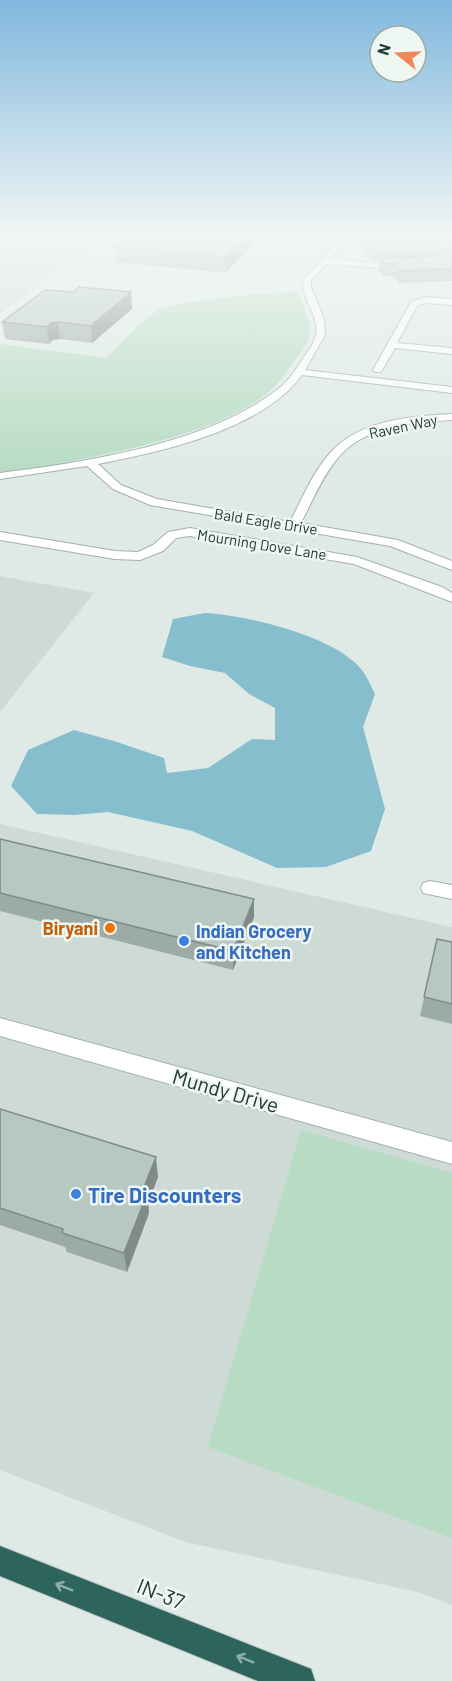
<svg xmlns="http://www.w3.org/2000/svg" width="452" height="1681" font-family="Barlow,sans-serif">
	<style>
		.built { fill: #cddad5 }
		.green { fill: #b8dbc4 }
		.water { fill: #87bece }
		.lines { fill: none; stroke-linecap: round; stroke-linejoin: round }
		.minor-casing { stroke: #a2b1ad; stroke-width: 2 }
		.motorway-casing { stroke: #bcc4c2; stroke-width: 2 }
		.minor { fill: #fff; fill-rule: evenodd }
		.motorway { fill: #2d655d; fill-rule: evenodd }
		.wall { fill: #9daba7 }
		.shaded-wall { fill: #808b88 }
		.building { fill: #b7c7c2; stroke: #808b88; stroke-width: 1.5 }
		.oneway { stroke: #8eaea8 }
		.food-dot { fill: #e8710a; stroke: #eff7f3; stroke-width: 2 }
		.shop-dot { fill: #3f7fe0; stroke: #eff7f3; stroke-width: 2 }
		.labels { text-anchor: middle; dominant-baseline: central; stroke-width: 5; stroke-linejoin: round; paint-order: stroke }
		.far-street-label { font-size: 15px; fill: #203934; stroke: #eff7f3 }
		.food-label { font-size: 18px; font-weight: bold; fill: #c56008; stroke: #eff7f3; text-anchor: end }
		.shop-label { font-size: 18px; font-weight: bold; fill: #366cbe; stroke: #eff7f3; text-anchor: start }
		.near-street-label { font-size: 21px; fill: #203934; stroke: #eff7f3 }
		.near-shop-label { font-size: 21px; font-weight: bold; fill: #366cbe; stroke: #eff7f3; text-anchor: start }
	</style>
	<rect width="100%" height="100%" fill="#dfeae6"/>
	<g class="built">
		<polygon points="0,237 106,237 0,314"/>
		<polygon points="0,576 94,593 0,712"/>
		<polygon points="0,824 452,927 452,1605 418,1592 185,1542 0,1470"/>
	</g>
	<g class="green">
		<path d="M 298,292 C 302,303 310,318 310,331 C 310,342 302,351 296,359 C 288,370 280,382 270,391 C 213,440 74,461 0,473 L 0,344 L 106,358 C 123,343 138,323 157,311 C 172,301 275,292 298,292 Z"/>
		<polygon points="301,1130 452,1173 452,1538 208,1447"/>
	</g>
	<path class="water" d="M 205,613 C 246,615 335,636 361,669 C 367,676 371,686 375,694 L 363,727 L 385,809 L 371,851 L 326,867 L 277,868 L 192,831 L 108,812 L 75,815 L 37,814 L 11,786 L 28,750 L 74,730 L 114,741 L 164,758 L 167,773 L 208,768 L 252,739 L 275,740 L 275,708 L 249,694 L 225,673 L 190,666 L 162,657 L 173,619 Z"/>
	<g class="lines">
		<g class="minor-casing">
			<g id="minor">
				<path d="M 341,237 L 349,237 L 330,259 L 384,264 L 452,262 L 452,266 L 384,268 L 326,264 L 311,281 L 311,287 L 324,319 L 325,335 L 305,370 L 452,387 L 452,393 L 302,375 C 262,430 161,452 98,464 L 121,485 L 157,499 L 290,522 C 302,499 313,472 330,453 C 359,420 411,416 452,414 L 452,420 C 414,422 363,426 337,459 C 322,477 312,502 301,523 L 398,540 L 452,561 L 452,570 L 390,546 L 150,505 L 113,489 L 87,466 L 0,479 L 0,473 C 86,462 209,444 278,389 C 289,381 296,369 304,357 C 308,351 313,345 315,338 C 322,317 301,301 303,281 Z"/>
				<polygon points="425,297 452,299 452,305 426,303 417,306 397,343 452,348 452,354 395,348 381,372 375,372 373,370 411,302"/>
				<polygon points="190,528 357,557 442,587 452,593 452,602 354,564 190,536 176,538 163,551 140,560 115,559 0,540 0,532 115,551 138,552 153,545 168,532"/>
				<polygon points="430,881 452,885 452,899 423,893 421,888 423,883"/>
				<polygon points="0,1018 452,1142 452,1164 0,1036"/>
			</g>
		</g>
		<g class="motorway-casing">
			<polygon id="motorway" points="0,1546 311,1669 315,1681 258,1681 0,1576"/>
		</g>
		<use href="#minor" class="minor"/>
		<use href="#motorway" class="motorway"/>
	</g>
	<g class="wall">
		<polygon points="362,237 444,251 443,257 446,256 447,248 452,238 452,281 400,283 393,276 384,276 379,270 380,261 372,261 361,246"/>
		<polygon points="254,244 225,273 116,262 115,247"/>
		<polygon points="132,309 92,343 60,339 53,340 49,344 5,339 2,322"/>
		<polygon points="0,839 254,917 233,970 0,911"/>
		<polygon points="437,939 452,942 452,1024 420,1016"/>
		<polygon points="0,1109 158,1177 148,1203 149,1213 127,1272 67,1252 65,1247 0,1225"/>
	</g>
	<g class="shaded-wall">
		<polygon points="247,237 255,237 254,244 225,273 225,257"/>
		<polygon points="131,292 132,309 92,343 91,326"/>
		<polygon points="58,322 60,339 53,340 49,344 47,327 51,323"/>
		<polygon points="254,899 254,917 233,970 233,951"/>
		<polygon points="156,1157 158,1177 148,1203 149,1213 127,1272 124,1253 142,1192"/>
	</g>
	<g class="building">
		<polygon points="128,237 247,237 225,257 115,247"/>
		<polygon points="362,237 432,237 444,251 373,252"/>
		<polygon points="452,238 452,248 447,248"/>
		<polygon points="452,256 452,269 401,271 395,264 385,264 380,258"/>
		<polygon points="79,287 131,292 91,326 58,322 51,323 47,327 2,322 45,290 73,292"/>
		<polygon points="0,839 254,899 233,951 0,893"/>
		<polygon points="437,939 452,942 452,1004 424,997"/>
		<polygon points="0,1109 156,1157 142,1192 147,1194 124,1253 62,1233 63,1229 0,1208"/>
	</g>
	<defs><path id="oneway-shaft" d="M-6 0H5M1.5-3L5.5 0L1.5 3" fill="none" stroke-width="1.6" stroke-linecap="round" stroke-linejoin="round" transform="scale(1.5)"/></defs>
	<g class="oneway">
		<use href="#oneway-shaft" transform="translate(64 1587) rotate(-158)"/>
		<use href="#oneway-shaft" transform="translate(245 1659) rotate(-158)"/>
	</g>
	<linearGradient id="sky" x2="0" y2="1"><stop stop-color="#81b8de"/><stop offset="0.5" stop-color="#f1f6f4"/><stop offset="1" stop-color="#f1f6f4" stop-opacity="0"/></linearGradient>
	<rect width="452" height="472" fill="url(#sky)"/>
	<circle class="food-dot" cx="110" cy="928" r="6"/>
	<g class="shop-dot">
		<circle cx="184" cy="941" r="6"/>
		<circle cx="76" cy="1194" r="6"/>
	</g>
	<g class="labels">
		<g class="far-street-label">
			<text transform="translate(403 426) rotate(-12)">Raven Way</text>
			<text transform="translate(266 521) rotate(9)">Bald Eagle Drive</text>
			<text transform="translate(262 544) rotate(9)">Mourning Dove Lane</text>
		</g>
		<g class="food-label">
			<text x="98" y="928">Biryani</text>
		</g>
		<g class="shop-label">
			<text x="196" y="931">Indian Grocery<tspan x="196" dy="21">and Kitchen</tspan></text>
		</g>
		<g class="near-street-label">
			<text transform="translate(226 1090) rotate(16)">Mundy Drive</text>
			<text transform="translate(161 1593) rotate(22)">IN-37</text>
		</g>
		<g class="near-shop-label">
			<text x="88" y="1194">Tire Discounters</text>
		</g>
	</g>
	<g transform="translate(398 54) rotate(288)"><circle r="28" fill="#eff7f3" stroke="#9caba7" stroke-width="1.5"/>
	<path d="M0-4.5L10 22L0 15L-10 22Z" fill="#ef8858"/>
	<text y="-9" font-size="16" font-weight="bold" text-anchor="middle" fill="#203934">N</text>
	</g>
</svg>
